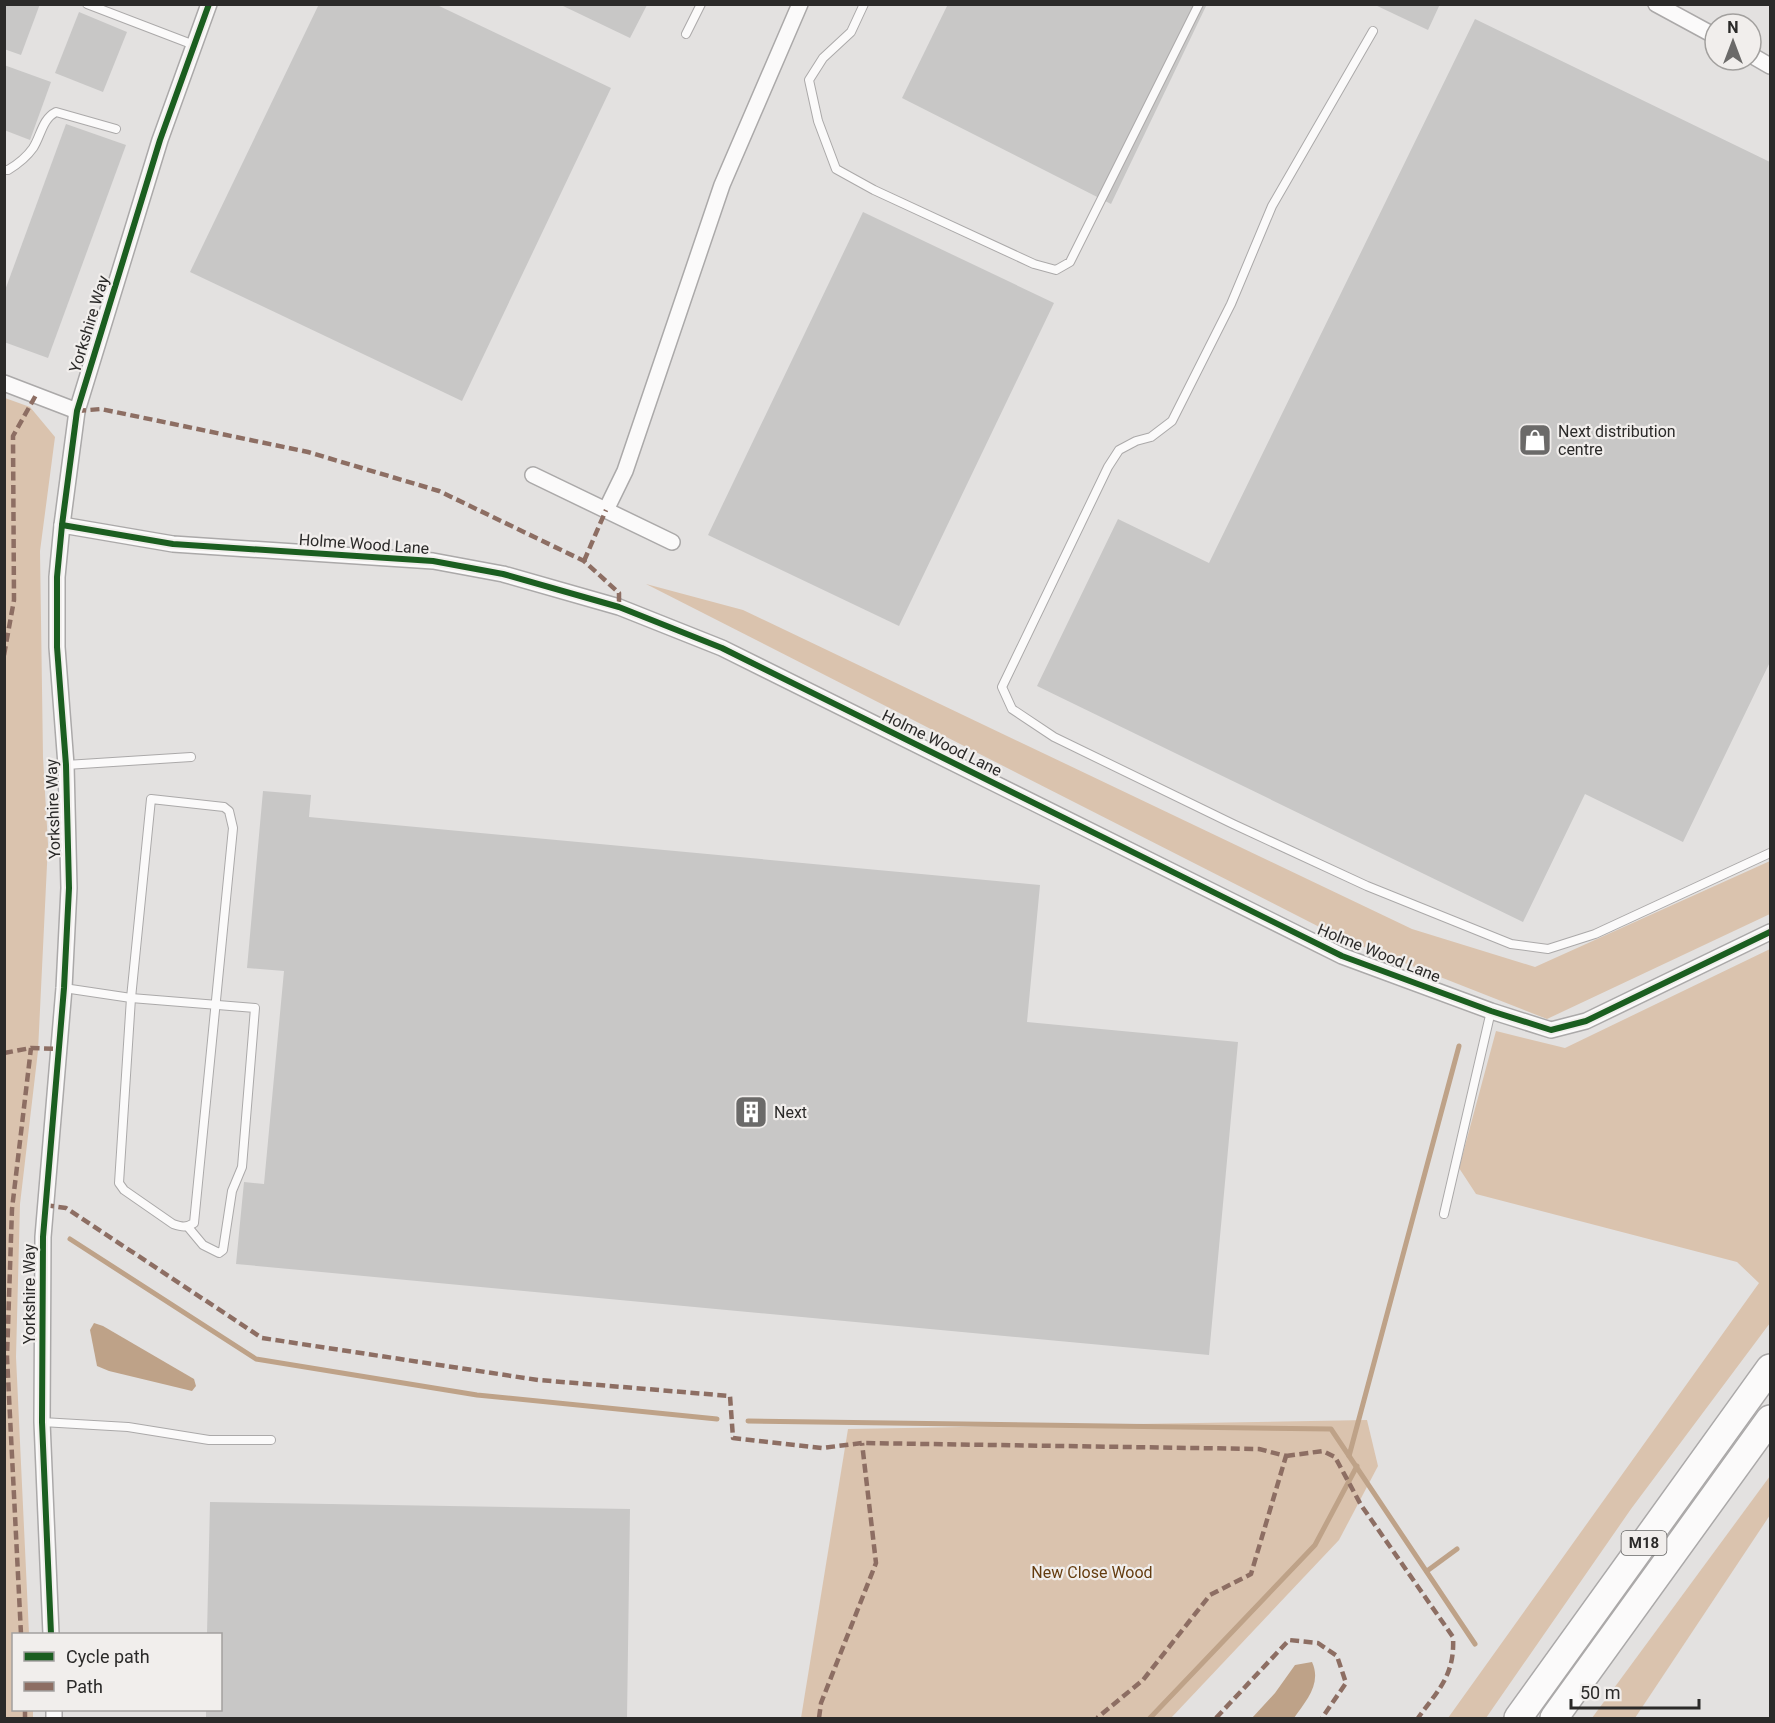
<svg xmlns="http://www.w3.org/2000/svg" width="1775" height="1723" font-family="Roboto,sans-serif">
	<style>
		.green { fill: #dac3ae }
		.water { fill: #bea288 }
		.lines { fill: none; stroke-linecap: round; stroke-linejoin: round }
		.stream { stroke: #bea288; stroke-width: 5 }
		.building { fill: #c8c7c6 }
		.lane-casing { stroke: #aba9a9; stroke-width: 10 }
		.street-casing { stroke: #aba9a9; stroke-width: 18 }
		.highway-casing { stroke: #aba9a9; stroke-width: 30 }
		.lane { stroke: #fbfafa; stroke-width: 8 }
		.street { stroke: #fbfafa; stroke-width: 15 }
		.highway { stroke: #fbfafa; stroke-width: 27 }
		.quiet { stroke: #8d6e63; stroke-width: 4.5; stroke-dasharray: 9 4.5; stroke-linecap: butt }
		.cycleway-casing { stroke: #f1eeec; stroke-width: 10 }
		.cycleway { stroke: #1b5e20; stroke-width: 6 }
		.labels { text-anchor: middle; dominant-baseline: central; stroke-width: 4.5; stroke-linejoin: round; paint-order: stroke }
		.shield { fill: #f1eeec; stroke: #666564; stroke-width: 1.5 }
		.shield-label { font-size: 15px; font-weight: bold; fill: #2b2a29 }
		.street-label { font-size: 16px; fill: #2b2a29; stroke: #f1eeec }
		.poi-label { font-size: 16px; fill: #2b2a29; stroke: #f1eeec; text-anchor: start }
		.park-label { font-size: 16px; fill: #643c0f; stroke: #f1eeec }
	</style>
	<rect width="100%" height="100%" fill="#e3e1e0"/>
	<g class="green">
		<polygon points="5,398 30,407 55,437 40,551 43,757 48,844 38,1051 20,1204 16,1357 29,1634 14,1634 14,1710 33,1710 33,1718 4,1718"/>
		<polygon points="646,584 743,610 1412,929 1535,967 1770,861 1770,914 1547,1019 1341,938"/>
		<polygon points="1770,949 1770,1323 1631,1509 1486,1718 1448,1718 1759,1283 1737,1262 1476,1194 1459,1168 1496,1031 1565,1048"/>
		<polygon points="1367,1420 1378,1466 1339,1540 1171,1718 801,1718 848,1429"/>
		<polygon points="1770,1476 1770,1515 1635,1718 1592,1718"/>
	</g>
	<g class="water">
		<polygon points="94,1323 103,1326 194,1379 196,1386 192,1391 109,1371 97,1366 90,1330"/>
		<path d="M 1312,1662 C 1322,1684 1306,1701 1294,1718 L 1252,1718 L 1275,1693 L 1295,1665 Z"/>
	</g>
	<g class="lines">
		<g class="stream">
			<polyline points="70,1239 256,1359 477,1395 717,1419"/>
			<polyline points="748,1421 1331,1429 1475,1644"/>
			<polyline points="1349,1456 1459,1046"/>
			<polyline points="1427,1571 1457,1549"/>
			<polyline points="1150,1718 1315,1545 1357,1466"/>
		</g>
	</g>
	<g class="building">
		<polygon points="4,4 40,4 21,55 4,49"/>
		<polygon points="319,4 435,4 611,88 462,401 190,272"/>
		<polygon points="948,4 1207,4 1111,204 902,98"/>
		<polygon points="1373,4 1440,4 1428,30"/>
		<polygon points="561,5 647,5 630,38"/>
		<polygon points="79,12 127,32 103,92 55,73"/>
		<polygon points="1475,19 1770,162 1770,662 1683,842 1585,794 1523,922 1037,686 1118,519 1209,563"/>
		<polygon points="4,65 51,82 30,140 4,130"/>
		<polygon points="66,124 126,145 48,358 4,342 4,293"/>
		<polygon points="863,212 1054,303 899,626 708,535"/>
		<polygon points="263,791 311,795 309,817 1040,885 1027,1022 1238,1042 1209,1355 236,1264 244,1182 264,1184 284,971 247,968"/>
		<polygon points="210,1502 630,1509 627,1718 206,1718 206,1710 220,1710 220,1634 207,1634"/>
	</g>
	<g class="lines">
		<g class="lane-casing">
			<g id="lane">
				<polyline points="87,4 194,45"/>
				<polyline points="864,4 851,32 823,58 809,80 818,121 836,169 874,190 1034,264 1056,270 1070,262 1199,4"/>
				<polyline points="1373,31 1272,206 1231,304 1172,421 1151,437 1136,441 1119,450 1108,467 1002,687 1012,709 1054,737 1233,824 1367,886 1511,944 1548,949 1595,934 1770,853"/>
				<polyline points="686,34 701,4"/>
				<path d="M 4,170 L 8,170 C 18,164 26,158 33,148 C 41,136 42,119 56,112 L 116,129"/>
				<polyline points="66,765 191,757"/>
				<path d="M 151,799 L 224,807 L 229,811 L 233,828 L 194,1223 C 186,1228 182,1227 173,1224 L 124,1190 L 119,1183 L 131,998 Z"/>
				<polyline points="64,988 131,998 255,1008 242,1167 232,1191 223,1250 219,1253 203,1245 188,1227"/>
				<polyline points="1444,1214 1491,1011"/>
				<polyline points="42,1422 128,1427 209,1440 271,1440"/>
			</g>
		</g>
		<g class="street-casing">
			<g id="street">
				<polyline points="1656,4 1715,36"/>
				<polyline points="1751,55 1770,66"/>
				<polyline points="4,383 77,411"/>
				<polyline points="533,475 672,542"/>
				<polyline points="606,510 625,471 722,185 800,4"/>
				<polyline points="62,525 173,544 433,561 503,574 619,607 722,648 1342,956 1491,1011 1551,1030 1586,1021 1770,932"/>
				<polyline points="51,1634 42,1422 43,1237 64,988 69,888 66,765 57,647 57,577 62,525 77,411 160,140 209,4"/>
				<polyline points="54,1710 54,1718"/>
			</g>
		</g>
		<g class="highway-casing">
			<g id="highway">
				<polyline points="1518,1718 1770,1368"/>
				<polyline points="1554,1718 1770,1419"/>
			</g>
		</g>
		<use href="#lane" class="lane"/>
		<use href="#street" class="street"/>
		<use href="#highway" class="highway"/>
		<g class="quiet">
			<polyline points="77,411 101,409 308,452 439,491 584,561 619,593 619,607"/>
			<polyline points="584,561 606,510"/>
			<polyline points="4,655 14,600 13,436 36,395"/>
			<polyline points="4,1053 31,1048 59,1049"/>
			<polyline points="45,1205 66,1208 262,1338 538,1380 730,1396 733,1438 822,1448 862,1443 1259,1449 1286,1456 1251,1574 1210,1595 1143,1680 1097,1718"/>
			<path d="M 1286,1456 L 1323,1451 L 1335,1457 L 1361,1505 L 1453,1637 C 1455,1675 1439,1689 1418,1718"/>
			<polyline points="21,1634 7,1357 12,1209 31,1048"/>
			<polyline points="25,1710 25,1718"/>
			<polyline points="819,1718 821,1703 876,1563 862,1443"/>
			<polyline points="1216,1718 1289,1640 1318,1643 1337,1656 1346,1683 1322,1718"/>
		</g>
		<g class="cycleway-casing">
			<g id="cycleway">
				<polyline points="62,525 173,544 433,561 503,574 619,607 722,648 1342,956 1491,1011 1551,1030 1586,1021 1770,932"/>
				<polyline points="51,1634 42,1422 43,1237 64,988 69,888 66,765 57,647 57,577 62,525 77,411 160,140 209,4"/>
			</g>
		</g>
		<use href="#cycleway" class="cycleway"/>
	</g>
	<defs>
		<g id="shop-square" transform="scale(1.725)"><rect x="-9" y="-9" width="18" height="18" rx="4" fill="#6b6a69" stroke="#f1eeec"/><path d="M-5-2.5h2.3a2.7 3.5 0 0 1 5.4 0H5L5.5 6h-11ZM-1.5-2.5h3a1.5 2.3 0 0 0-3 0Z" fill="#fff"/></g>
		<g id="building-square" transform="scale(1.725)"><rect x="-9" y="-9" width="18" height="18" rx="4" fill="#6b6a69" stroke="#f1eeec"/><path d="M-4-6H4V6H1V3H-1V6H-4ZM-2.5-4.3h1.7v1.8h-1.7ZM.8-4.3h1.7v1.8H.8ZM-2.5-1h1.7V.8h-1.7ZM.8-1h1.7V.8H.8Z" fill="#fff"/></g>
	</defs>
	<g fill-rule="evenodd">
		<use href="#shop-square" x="1535" y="440"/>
		<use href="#building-square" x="751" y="1112"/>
	</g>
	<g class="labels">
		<rect class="shield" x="1621.5" y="1531" width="45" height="24" rx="4.5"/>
		<g class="shield-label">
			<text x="1644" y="1543">M18</text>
		</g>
		<g class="street-label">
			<text transform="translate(89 324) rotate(-73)">Yorkshire Way</text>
			<text transform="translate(364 544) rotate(4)">Holme Wood Lane</text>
			<text transform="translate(942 743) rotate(26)">Holme Wood Lane</text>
			<text transform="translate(53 809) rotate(-92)">Yorkshire Way</text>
			<text transform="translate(1379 953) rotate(22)">Holme Wood Lane</text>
			<text transform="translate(29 1294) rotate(-90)">Yorkshire Way</text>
		</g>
		<g class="poi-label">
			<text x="1558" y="431">Next distribution<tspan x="1558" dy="18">centre</tspan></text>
			<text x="774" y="1112">Next</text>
		</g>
		<g class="park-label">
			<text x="1092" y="1572">New Close Wood</text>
		</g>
	</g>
	<rect width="1775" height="1723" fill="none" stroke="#2b2a29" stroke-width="12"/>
	<rect x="12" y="1633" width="210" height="78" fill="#f1eeec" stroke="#a2a09e" stroke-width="1.5"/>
	<rect x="24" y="1652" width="30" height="9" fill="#1b5e20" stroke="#a2a09e" stroke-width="1.5"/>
	<text x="66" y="1663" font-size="18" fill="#2b2a29">Cycle path</text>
	<rect x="24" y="1682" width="30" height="9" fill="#8d6e63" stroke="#a2a09e" stroke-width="1.5"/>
	<text x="66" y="1693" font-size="18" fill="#2b2a29">Path</text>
	<g transform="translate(1733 42)"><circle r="28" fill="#f1eeec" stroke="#a2a09e" stroke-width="1.5"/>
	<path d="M0-4.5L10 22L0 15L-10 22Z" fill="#6b6a69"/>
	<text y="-9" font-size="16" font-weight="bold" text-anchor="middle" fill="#2b2a29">N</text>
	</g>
	<path d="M1571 1699v9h128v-9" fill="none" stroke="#2b2a29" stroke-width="3"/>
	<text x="1580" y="1699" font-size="18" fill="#2b2a29" stroke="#f1eeec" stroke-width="4.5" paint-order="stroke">50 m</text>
</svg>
